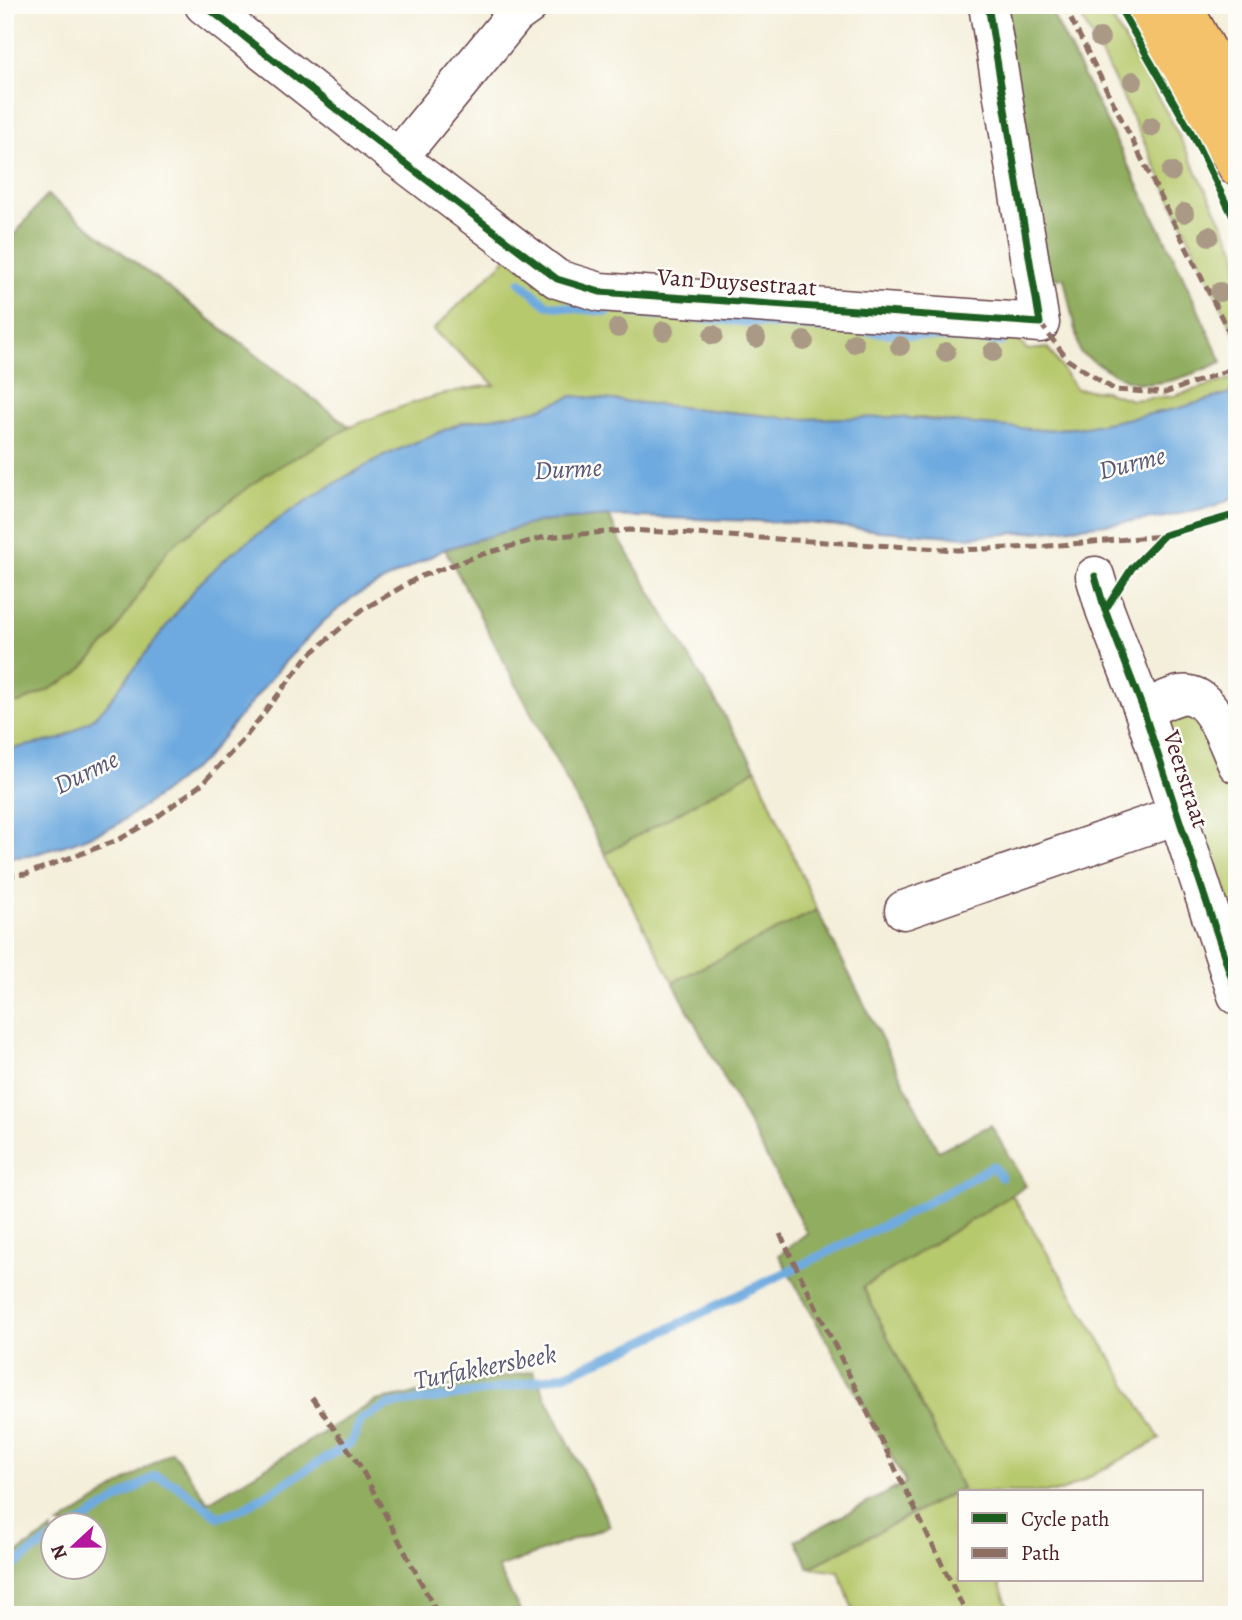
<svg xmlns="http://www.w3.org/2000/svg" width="1242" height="1620" font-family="Alegreya,serif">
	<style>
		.green { fill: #b7c96d; stroke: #80744c; stroke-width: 2 }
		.forest { fill: #91ad60; stroke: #6e6646; stroke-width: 2 }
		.water { fill: #6eaadf; stroke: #5c6485; stroke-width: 2 }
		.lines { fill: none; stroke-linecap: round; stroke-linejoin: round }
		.stream { stroke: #6eaadf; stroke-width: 9 }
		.minor-casing { stroke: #643e45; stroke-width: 41 }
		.major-casing { stroke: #643e45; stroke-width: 41 }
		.minor { stroke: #fff; stroke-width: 38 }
		.major { stroke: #f3c26a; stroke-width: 38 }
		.quiet { stroke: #8d6e63; stroke-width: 5; stroke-dasharray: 10 5; stroke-linecap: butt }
		.cycleway-casing { stroke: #fdfcf7; stroke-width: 11 }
		.cycleway { stroke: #1b5e20; stroke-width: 7 }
		.tree { fill: #a99985 }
		.labels { text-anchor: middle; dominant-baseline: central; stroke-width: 5; stroke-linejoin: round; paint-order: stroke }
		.street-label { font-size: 24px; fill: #4a1f2b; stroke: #fdfcf7 }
		.water-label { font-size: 26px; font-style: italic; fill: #585773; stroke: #fdfcf7 }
	</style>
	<rect width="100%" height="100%" fill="#fdfcf7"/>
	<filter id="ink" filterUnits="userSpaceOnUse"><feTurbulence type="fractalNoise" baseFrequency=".0143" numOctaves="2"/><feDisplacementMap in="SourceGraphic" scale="14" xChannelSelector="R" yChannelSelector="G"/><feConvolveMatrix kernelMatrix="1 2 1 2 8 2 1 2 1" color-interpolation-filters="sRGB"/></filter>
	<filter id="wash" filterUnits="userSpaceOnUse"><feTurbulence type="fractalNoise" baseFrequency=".00686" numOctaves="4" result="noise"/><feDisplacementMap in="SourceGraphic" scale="28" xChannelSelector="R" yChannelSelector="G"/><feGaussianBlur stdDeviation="1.57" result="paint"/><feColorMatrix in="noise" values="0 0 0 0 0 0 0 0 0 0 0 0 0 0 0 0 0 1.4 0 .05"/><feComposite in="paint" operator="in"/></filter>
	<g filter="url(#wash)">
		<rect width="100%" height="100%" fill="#f4efdb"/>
		<g class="green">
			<polygon points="1075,5 1104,5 1170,118 1237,252 1237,339 1118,87"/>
			<path d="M 47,195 L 350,427 C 398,407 443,390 495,385 L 433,330 L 508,257 L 562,298 L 1014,334 L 1027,350 L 1048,348 L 1076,389 L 1104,391 L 1132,400 L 1174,396 L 1237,377 L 1237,391 L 1180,408 L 1086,427 L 1042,430 L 980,426 L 922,418 L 797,419 L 573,396 L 536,410 L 461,423 L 386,455 L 345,477 L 286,514 L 197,586 L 104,708 L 92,719 L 61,739 L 5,750 L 5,246 Z"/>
			<polygon points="1185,717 1200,723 1237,809 1237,949 1165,729 1172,722"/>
			<polygon points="756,769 817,910 673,982 605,854"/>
			<polygon points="1012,1195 1160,1439 1061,1492 960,1492 960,1580 998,1580 1011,1615 855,1615 839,1572 809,1568 962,1488 863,1287"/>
		</g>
		<g class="forest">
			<path d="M 997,5 L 1048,5 L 1174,257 L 1222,362 C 1192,374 1154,393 1122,378 C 1108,371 1094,361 1080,353 L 1064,278 L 1042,278 Z"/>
			<polygon points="47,195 350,427 266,474 168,549 111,638 78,673 50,689 19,703 5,703 5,246"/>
			<polygon points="609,516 621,542 756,769 605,854 445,549 537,522"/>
			<polygon points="817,910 938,1151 991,1125 1026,1186 863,1287 962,1488 809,1568 796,1540 906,1483 779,1255 807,1233 673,982"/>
			<polygon points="533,1371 610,1526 498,1568 522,1615 8,1615 5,1607 5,1561 52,1530 52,1568 94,1568 94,1526 59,1525 172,1451 208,1502 376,1401"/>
		</g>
		<polygon class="water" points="1237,391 1237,496 1214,506 1161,518 1045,531 967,537 880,531 808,523 609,516 537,522 445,549 353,597 323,622 282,665 204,760 161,794 115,826 72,843 29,856 5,858 5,750 61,739 92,719 104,708 197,586 228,556 286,514 345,477 386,455 461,423 536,410 573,396 797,419 896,417 1042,430 1086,427 1180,408"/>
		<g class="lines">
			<g class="stream">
				<polyline points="520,282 547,305 607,312"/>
				<polyline points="632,313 1001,342"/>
				<polyline points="75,1526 155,1476 175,1484 219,1517 242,1509 352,1442 361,1419 389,1405 493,1390 564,1375 633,1346 899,1218 993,1166 1001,1177"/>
				<polyline points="5,1573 29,1554 52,1539"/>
			</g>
		</g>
	</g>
	<g filter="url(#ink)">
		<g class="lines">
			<g class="minor-casing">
				<g id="minor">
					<polyline points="204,5 398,158 557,279 600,292 1040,323 988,5"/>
					<polyline points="398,158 515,15 529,5"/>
					<polyline points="1095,576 1105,610 1143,709 1237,995"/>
					<path d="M 1143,709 C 1155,705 1168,698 1180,695 C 1211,689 1227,742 1237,764"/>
					<polyline points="904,910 1177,815"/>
				</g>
			</g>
			<g class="major-casing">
				<g id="major">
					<polyline points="1146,5 1237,167"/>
					<polyline points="1182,5 1237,104"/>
				</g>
			</g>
			<use href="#minor" class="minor"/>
			<use href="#major" class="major"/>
			<g class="quiet">
				<polyline points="1064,5 1237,348"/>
				<polyline points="1040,323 1068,360 1115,390 1165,393 1237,367"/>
				<polyline points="5,876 26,874 118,840 153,820 203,783 244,739 308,656 362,610 419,577 483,554 545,537 630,530 957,550 1037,547 1162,536"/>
				<polyline points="780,1234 967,1615"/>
				<polyline points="312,1397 360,1466 438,1615"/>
			</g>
			<g class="cycleway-casing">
				<g id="cycleway">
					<polyline points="204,5 398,158 557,279 600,292 1040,323 988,5"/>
					<polyline points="1118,5 1191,132 1237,225"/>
					<polyline points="1095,576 1105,610 1143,709 1237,995"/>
					<polyline points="1105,610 1132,568 1164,535 1237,514"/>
				</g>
			</g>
			<use href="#cycleway" class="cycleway"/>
		</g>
		<g class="tree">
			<circle cx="1100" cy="38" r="10"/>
			<circle cx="1133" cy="81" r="10"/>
			<circle cx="1151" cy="127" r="10"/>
			<circle cx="1171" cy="172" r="10"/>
			<circle cx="1184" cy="213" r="10"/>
			<circle cx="1209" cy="236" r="10"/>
			<circle cx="1220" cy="292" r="10"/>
			<circle cx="618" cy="328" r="10"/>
			<circle cx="664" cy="331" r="10"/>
			<circle cx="713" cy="335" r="10"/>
			<circle cx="756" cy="338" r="10"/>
			<circle cx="804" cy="341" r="10"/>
			<circle cx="854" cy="343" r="10"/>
			<circle cx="900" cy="346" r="10"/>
			<circle cx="946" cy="352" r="10"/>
			<circle cx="993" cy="352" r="10"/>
		</g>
	</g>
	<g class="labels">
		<g class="street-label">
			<text transform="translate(737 282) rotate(4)">Van Duysestraat</text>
			<text transform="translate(1186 779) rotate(72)">Veerstraat</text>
		</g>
		<g class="water-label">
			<text transform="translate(1132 463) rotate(-14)">Durme</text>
			<text transform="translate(568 469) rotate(-3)">Durme</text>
			<text transform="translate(86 772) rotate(-26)">Durme</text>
			<text transform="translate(485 1367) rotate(-11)">Turfakkersbeek</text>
		</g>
	</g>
	<rect width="1242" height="1620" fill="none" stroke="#fdfcf7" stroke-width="28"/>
	<rect x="958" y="1490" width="245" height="91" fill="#fdfcf7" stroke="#b5a4a5" stroke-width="2"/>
	<rect x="972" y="1513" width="35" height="10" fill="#1b5e20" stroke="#b5a4a5" stroke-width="2"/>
	<text x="1021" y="1526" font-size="21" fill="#4a1f2b">Cycle path</text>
	<rect x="972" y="1548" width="35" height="10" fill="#8d6e63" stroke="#b5a4a5" stroke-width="2"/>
	<text x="1021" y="1560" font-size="21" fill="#4a1f2b">Path</text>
	<g transform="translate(74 1546) rotate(248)"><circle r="33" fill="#fdfcf7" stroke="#b5a4a5" stroke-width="2"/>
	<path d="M0-5L12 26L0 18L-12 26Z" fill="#b5179e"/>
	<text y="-10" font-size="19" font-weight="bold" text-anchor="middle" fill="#4a1f2b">N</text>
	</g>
</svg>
